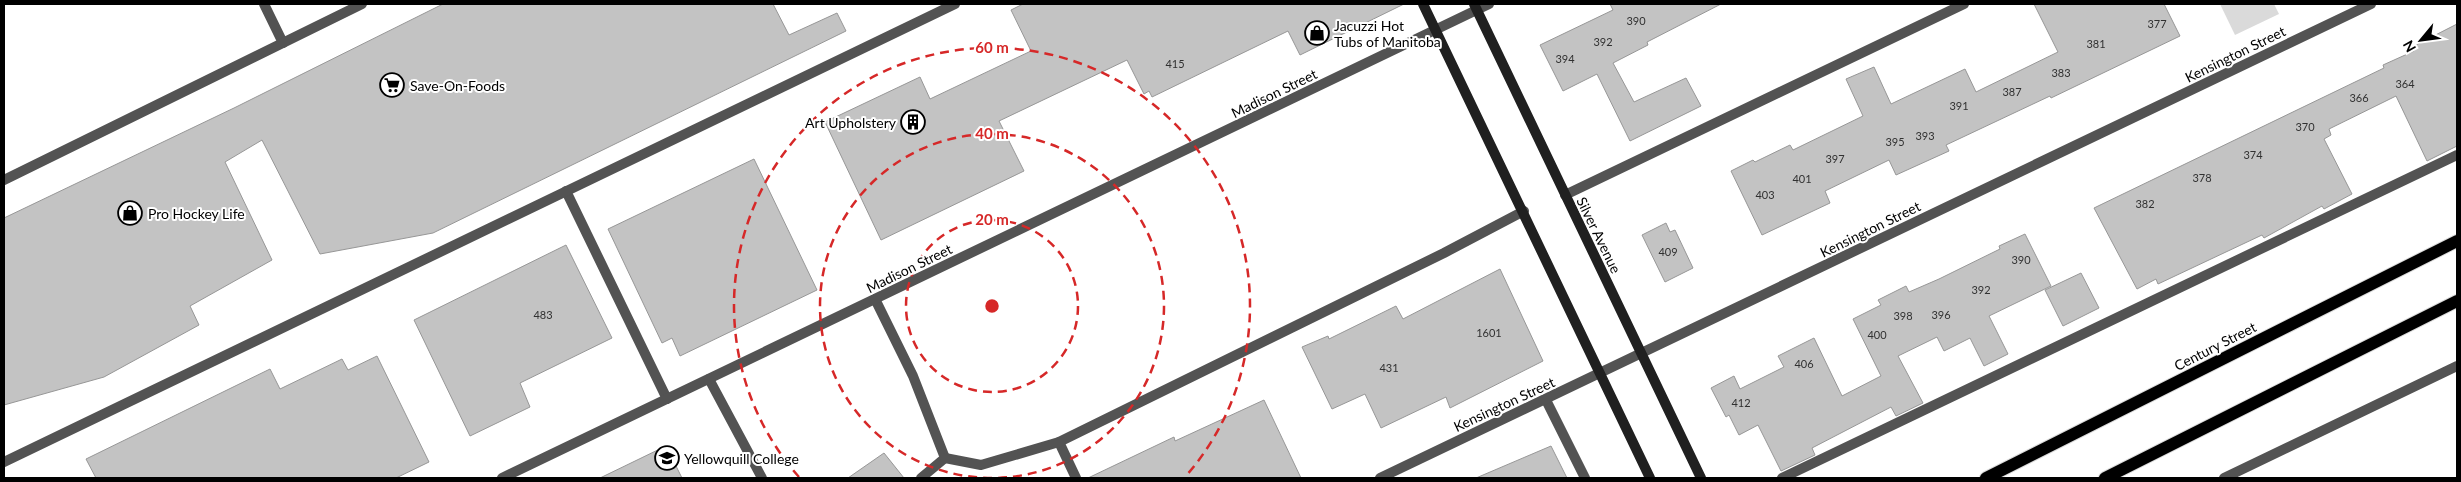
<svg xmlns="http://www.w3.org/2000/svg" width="2461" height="482" font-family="Lato,sans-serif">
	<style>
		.green { fill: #dadada }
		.building { fill: #c3c3c3; stroke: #979797 }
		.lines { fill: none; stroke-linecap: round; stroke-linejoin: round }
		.primary-casing { stroke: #dbdbdb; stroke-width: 14 }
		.lane { stroke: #535353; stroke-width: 10 }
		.street { stroke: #535353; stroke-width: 10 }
		.secondary { stroke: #202020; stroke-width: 10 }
		.primary { stroke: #000; stroke-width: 12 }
		.ring { fill: none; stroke: #d62828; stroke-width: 2.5; stroke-dasharray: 9 6 }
		.labels { text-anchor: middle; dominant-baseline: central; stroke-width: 4; stroke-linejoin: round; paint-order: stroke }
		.number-label { font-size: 11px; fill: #313131 }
		.poi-label { font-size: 14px; fill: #000; stroke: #fff; text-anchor: start }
		.street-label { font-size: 14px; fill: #000; stroke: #fff }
		.centre { fill: #d62828; stroke: #fff; stroke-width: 2.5 }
		.ring-label { font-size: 15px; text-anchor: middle; font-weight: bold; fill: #d62828; stroke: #fff; stroke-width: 4; stroke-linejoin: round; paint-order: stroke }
	</style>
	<rect width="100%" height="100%" fill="#fff"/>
	<polygon class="green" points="2220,4 2274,4 2279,14 2235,35"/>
	<g class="building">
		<polygon points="443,4 773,4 789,35 837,13 846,31 433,233 320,254 262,140 225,162 272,260 190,306 199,325 104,377 4,405 4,218 234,108"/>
		<polygon points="1023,4 1404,4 1300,55 1288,31 1152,97 1149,91 1144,94 1127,60 999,121 1024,171 881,240 825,122 920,77 930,99 1031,51 1011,10"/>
		<polygon points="1610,4 1721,4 1647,42 1648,45 1613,63 1634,102 1686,78 1701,106 1630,141 1597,74 1563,91 1540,45 1613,10"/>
		<polygon points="2034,4 2164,4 2180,36 2051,98 2050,96 1946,145 1949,151 1896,175 1889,160 1825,191 1830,203 1762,235 1731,171 1753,160 1755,162 1790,145 1793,150 1863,116 1846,79 1874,67 1891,104 1965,69 1976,92 2058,52"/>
		<polygon points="2457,24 2457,146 2427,161 2396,96 2329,129 2331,135 2324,139 2352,194 2324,209 2322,206 2264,238 2262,235 2158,284 2156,279 2137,289 2094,208 2384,68 2383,65 2414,51 2412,47"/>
		<polygon points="754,159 817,290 680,356 672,338 662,343 608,229"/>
		<polygon points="1666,223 1670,232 1675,230 1693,268 1665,282 1642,235"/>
		<polygon points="2025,234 2051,286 1989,316 2008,354 1984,366 1970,338 1944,351 1937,337 1898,356 1923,403 1896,416 1891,407 1812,448 1815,455 1781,471 1758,425 1739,435 1729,415 1726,417 1711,388 1734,376 1740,389 1784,367 1778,356 1814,338 1842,396 1881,376 1853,319 1881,305 1878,300 1906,286 1909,292 1939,279 2000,249 1999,246"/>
		<polygon points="566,245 612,338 520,383 530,407 470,436 414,320"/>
		<polygon points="1500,269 1543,361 1450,408 1446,397 1381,428 1365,394 1332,409 1302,347 1328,336 1329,339 1396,306 1403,319"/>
		<polygon points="2081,273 2099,308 2063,326 2045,290"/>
		<polygon points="377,356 429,462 396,478 96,478 86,459 270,369 280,389 342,359 348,370"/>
		<polygon points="1264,400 1301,478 1088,478 1174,437 1175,441"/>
		<polygon points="666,446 682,478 600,478"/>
		<polygon points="1551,446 1567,478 1476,478"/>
		<polygon points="884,453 904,478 848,478"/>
	</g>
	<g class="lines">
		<g class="primary-casing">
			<g id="primary">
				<polyline points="1986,478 2457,241"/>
				<polyline points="2105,478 2457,301"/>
			</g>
		</g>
		<g class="lane">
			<polyline points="264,4 283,43"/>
			<polyline points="4,180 362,4"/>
			<polyline points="566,191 667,399"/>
			<polyline points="1565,195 1964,4"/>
			<polyline points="875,299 913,376 945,458 921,478"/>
			<polyline points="709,379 762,478"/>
			<polyline points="1546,400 1585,478"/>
			<polyline points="1059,442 1076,478"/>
			<polyline points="945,458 981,465 1059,442 1444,253 1524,211"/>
			<polyline points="4,462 955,4"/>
			<polyline points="1782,478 2457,155"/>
			<polyline points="2224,478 2457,366"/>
		</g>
		<g class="street">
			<polyline points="502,478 1489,4"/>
			<polyline points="1380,478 2371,4"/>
		</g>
		<g class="secondary">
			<polyline points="1423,4 1650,478"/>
			<polyline points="1474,4 1701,478"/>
		</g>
		<use href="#primary" class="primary"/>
	</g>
	<g class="ring">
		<circle cx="992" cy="306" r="86"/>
		<circle cx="992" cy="306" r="172"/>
		<path d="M799 477A258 258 0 1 1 1185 477"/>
	</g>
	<defs>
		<g id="shop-ring" transform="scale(1.25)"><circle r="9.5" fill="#fff" stroke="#000" stroke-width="1.5"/><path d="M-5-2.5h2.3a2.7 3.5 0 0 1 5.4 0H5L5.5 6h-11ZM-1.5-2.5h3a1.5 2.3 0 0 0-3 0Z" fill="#000"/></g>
		<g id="supermarket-ring" transform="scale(1.25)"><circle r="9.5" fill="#fff" stroke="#000" stroke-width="1.5"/><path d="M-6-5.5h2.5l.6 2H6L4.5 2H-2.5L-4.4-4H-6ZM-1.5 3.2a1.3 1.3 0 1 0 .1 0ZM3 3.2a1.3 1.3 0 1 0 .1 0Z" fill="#000"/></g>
		<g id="building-ring" transform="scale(1.25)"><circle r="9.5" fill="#fff" stroke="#000" stroke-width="1.5"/><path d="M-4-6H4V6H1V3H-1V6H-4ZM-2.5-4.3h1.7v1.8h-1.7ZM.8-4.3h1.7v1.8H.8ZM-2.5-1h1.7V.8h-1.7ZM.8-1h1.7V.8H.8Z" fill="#000"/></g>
		<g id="university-ring" transform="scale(1.25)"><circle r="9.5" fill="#fff" stroke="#000" stroke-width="1.5"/><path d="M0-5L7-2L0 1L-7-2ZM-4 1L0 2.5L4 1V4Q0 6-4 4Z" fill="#000"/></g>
	</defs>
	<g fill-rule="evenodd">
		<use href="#shop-ring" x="1317" y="33"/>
		<use href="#supermarket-ring" x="392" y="85"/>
		<use href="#building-ring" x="913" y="122"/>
		<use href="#shop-ring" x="130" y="213"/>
		<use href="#university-ring" x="667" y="458"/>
	</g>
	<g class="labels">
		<g class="number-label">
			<text x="1636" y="20">390</text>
			<text x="2157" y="23">377</text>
			<text x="1603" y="41">392</text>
			<text x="2096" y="43">381</text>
			<text x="1565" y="58">394</text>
			<text x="1175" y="63">415</text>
			<text x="2061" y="72">383</text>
			<text x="2405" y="83">364</text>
			<text x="2012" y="91">387</text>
			<text x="2359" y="97">366</text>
			<text x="1959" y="105">391</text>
			<text x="2305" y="126">370</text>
			<text x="1925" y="135">393</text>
			<text x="1895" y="141">395</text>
			<text x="2253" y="154">374</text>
			<text x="1835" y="158">397</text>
			<text x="2202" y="177">378</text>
			<text x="1802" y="178">401</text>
			<text x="1765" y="194">403</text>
			<text x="2145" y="203">382</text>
			<text x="1668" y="251">409</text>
			<text x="2021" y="259">390</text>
			<text x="1981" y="289">392</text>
			<text x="543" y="314">483</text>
			<text x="1941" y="314">396</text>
			<text x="1903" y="315">398</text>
			<text x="1489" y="332">1601</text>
			<text x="1877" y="334">400</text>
			<text x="1804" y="363">406</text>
			<text x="1389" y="367">431</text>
			<text x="1741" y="402">412</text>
		</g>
		<g class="poi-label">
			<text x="1334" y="25">Jacuzzi Hot<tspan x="1334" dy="16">Tubs of Manitoba</tspan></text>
			<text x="410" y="85">Save-On-Foods</text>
			<text x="896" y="122" text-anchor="end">Art Upholstery</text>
			<text x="148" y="213">Pro Hockey Life</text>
			<text x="684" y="458">Yellowquill College</text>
		</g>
		<g class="street-label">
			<text transform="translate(2235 54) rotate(-26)">Kensington Street</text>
			<text transform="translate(1274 93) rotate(-26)">Madison Street</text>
			<text transform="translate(1870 229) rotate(-26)">Kensington Street</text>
			<text transform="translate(1599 235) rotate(64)">Silver Avenue</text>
			<text transform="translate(909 268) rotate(-26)">Madison Street</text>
			<text transform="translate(2215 346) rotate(-27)">Century Street</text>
			<text transform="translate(1504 404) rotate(-25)">Kensington Street</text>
		</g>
	</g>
	<circle cx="992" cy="306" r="8" class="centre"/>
	<g class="ring-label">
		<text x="992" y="53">60 m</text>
		<text x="992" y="139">40 m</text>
		<text x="992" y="225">20 m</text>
	</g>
	<rect width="2461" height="482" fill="none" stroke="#000000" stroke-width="10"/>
	<g transform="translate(2421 40) rotate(241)" stroke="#ffffff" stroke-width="4" paint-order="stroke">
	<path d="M0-4L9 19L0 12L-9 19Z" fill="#000000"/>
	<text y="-8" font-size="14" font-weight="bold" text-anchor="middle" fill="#000000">N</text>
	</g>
</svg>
